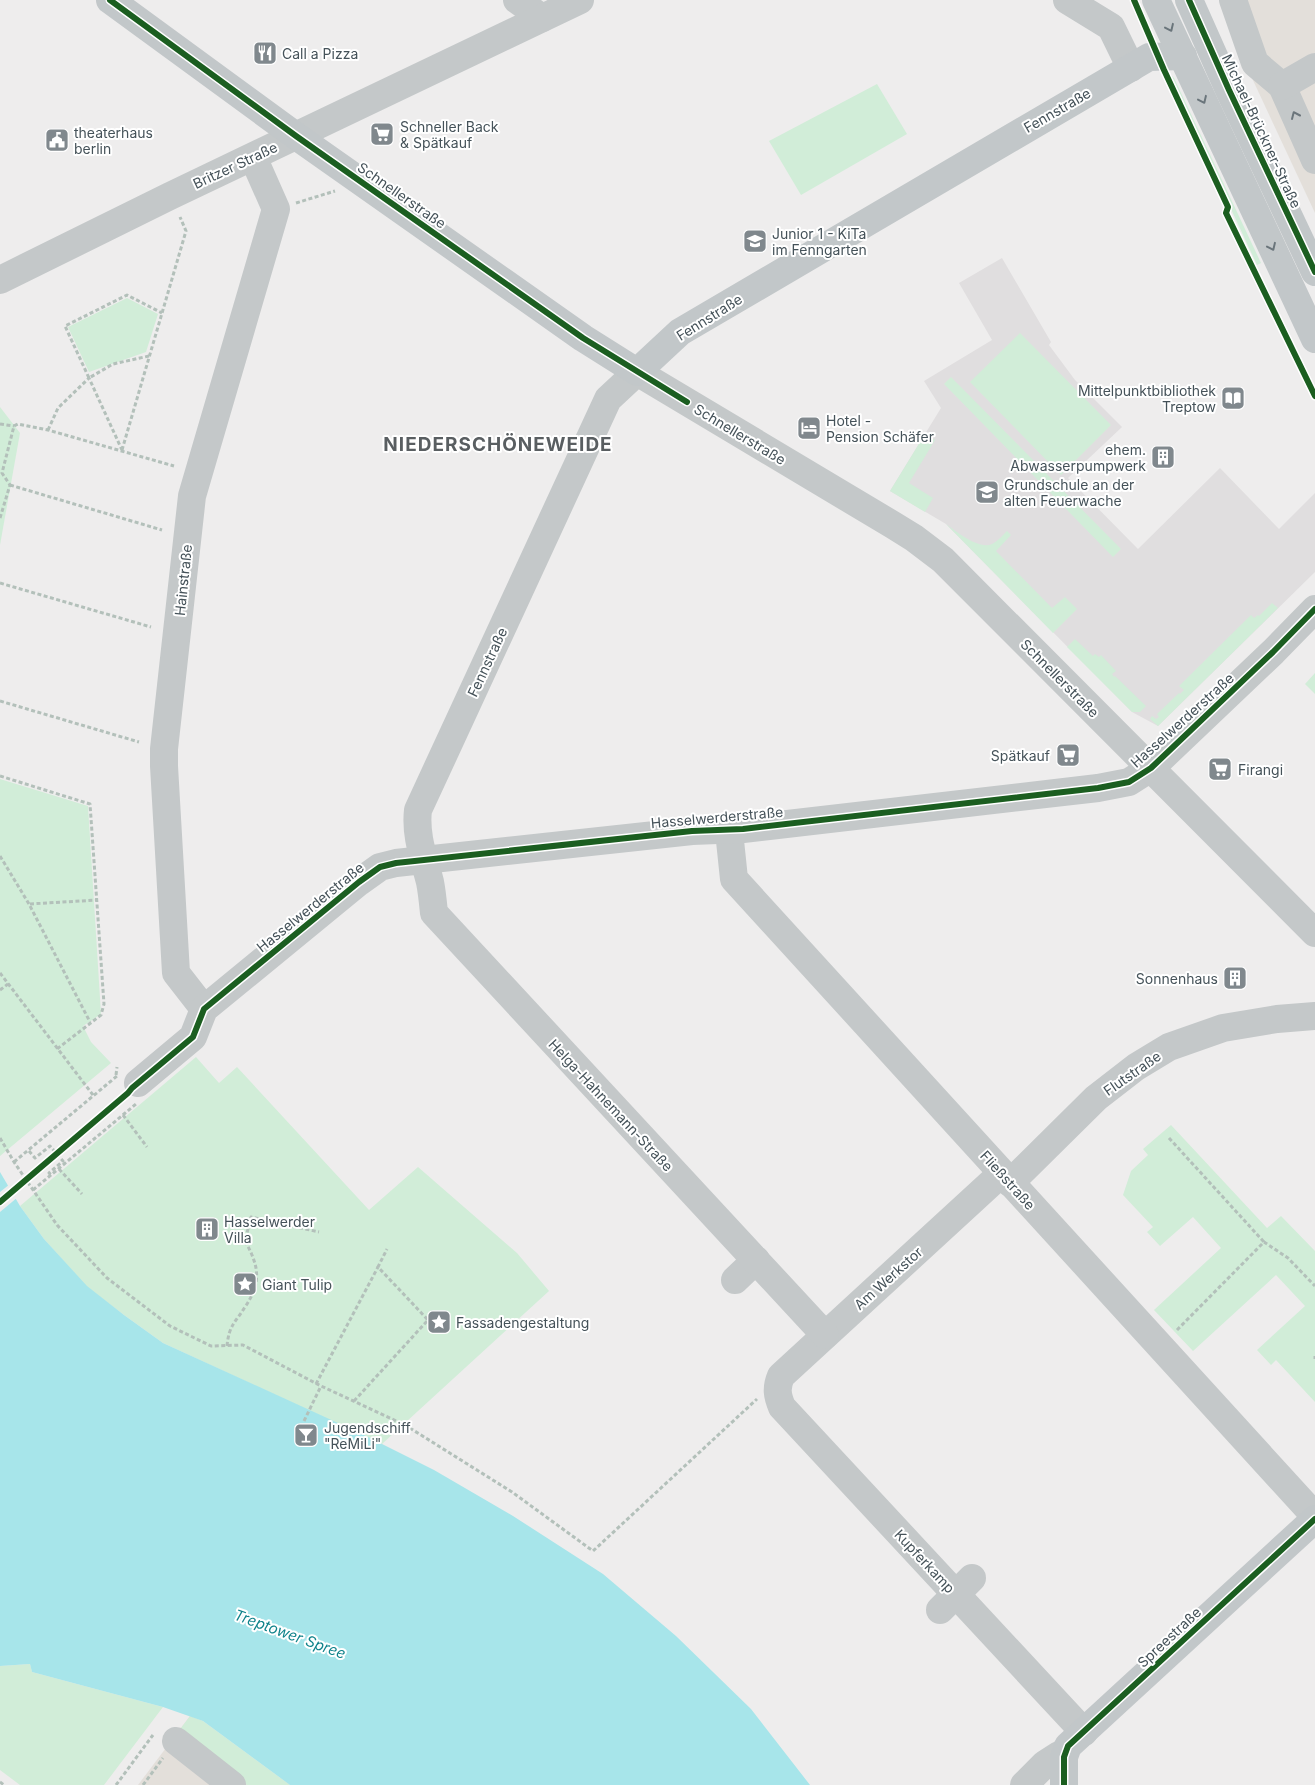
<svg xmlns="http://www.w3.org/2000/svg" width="1315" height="1785" font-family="Inter,sans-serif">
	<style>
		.commercial { fill: #e3dfda }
		.education { fill: #e0dedf }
		.green { fill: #d1edd8 }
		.water { fill: #a7e5ea }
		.pier { fill: #eeeded }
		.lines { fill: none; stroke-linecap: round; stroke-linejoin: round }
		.path { stroke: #b3c0ba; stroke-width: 3; stroke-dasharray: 4 2.5; stroke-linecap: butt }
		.minor { stroke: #c4c8c9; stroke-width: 28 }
		.major { stroke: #c2c7c9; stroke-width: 28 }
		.cycleway-casing { stroke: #fff; stroke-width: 9 }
		.cycleway { stroke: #1b5e20; stroke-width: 6 }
		.oneway { stroke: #6a757b }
		.oneway2 { stroke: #6b757b }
		.labels { text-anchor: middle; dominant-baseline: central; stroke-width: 4; stroke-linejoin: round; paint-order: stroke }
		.poi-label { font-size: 14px; fill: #455259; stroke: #fff; text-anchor: start }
		.street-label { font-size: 14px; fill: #455259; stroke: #fff }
		.water-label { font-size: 15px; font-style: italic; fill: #10838b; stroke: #fff }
		.district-label { font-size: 19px; font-weight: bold; letter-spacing: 1px; fill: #595e61; stroke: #fff }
	</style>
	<rect width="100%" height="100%" fill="#eeeded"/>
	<g class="commercial">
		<polygon points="1240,0 1315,0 1315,213 1244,61"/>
		<polygon points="190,1716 290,1785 138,1785"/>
	</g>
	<polygon class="education" points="1002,258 1051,342 1049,345 1075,380 1122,427 1068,478 1138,549 1220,468 1279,529 1315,493 1315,572 1158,726 1132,712 946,524 890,491 941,408 924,381 992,340 959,283"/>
	<g class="green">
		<polygon points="1167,71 1174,78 1261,263 1257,265"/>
		<polygon points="877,84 907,134 801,195 769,141"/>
		<polygon points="127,298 158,314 146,352 89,372 68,327"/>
		<polygon points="1020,333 1111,425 1061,475 970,382"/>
		<polygon points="951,377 1121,549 1113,557 944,384"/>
		<polygon points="0,407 20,433 0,545"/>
		<polygon points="925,434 935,440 909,483 933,498 925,512 890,491"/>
		<path d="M 946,524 C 957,532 979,550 992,544 C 998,541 1003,535 1007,531 L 1011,535 L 996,551 L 1052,608 L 1065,597 L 1077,609 L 1053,633 Z"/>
		<polygon points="1272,603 1278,608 1158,726 1150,719 1152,716 1156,719 1159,717 1157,714 1179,693 1180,694 1184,690 1179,686 1251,615 1254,618 1258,615 1259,616"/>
		<polygon points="1075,639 1093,656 1095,654 1099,657 1101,655 1116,671 1112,674 1114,677 1115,676 1146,706 1140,712 1132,712 1067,647"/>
		<polygon points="1315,673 1315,694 1305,684"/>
		<polygon points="0,779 88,806 101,1014 83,1026 91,1042 111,1063 0,1156"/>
		<polygon points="196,1057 219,1083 237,1067 369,1210 418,1167 517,1253 549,1291 382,1444 163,1343 124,1315 87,1287 44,1239 20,1206"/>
		<polygon points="1171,1125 1267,1228 1281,1216 1315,1251 1315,1402 1276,1360 1271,1365 1257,1350 1305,1306 1276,1275 1193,1351 1154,1310 1221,1248 1193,1217 1160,1246 1147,1232 1153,1227 1123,1195 1131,1171 1148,1155 1143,1149"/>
		<polygon points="30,1664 32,1672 163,1707 104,1785 20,1785 0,1770 0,1666"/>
		<polygon points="190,1716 203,1721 290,1785 247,1785 178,1732"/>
	</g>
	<polygon class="water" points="0,1172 20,1206 44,1239 87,1286 124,1315 163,1343 362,1434 434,1470 513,1516 603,1574 676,1636 751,1709 810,1785 290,1785 203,1721 163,1707 32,1672 30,1664 0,1666"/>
	<polygon class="pier" points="10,1184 18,1197 0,1212 0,1192"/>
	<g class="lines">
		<g class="path">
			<polyline points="296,203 335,191"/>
			<polyline points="149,356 113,364 89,378 65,326 127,295 162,313"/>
			<polyline points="0,424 14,426"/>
			<polyline points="48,430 58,408 89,378 122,450"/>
			<polyline points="122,450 186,231 180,217"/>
			<polyline points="10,485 162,530"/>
			<polyline points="0,518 10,485 2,473 14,426 18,424 48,430 174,466"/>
			<polyline points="0,583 151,627"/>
			<polyline points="0,701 139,742"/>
			<polyline points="0,776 90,804 104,1004 101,1015 57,1049"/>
			<polyline points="0,856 29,904 90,1022"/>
			<polyline points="30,904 97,900"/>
			<polyline points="0,973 93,1095"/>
			<polyline points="0,990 8,984"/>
			<polyline points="116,1075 117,1067"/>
			<polyline points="123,1115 147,1147"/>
			<polyline points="0,1138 14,1162 57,1225 107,1278 170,1326 211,1346 243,1345 321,1386 405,1425 512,1492 593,1551 757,1399"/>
			<polyline points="1169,1138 1264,1242"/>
			<polyline points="29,1151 35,1158 50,1146 63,1161 49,1173 52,1176"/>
			<polyline points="14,1162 117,1076"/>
			<polyline points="59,1169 82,1194"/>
			<polyline points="33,1190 136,1104"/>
			<polyline points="1177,1330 1264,1242 1288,1258 1315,1286"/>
			<path d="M 227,1346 C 229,1325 235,1323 245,1307 C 262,1282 259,1266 245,1241 L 251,1217 L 319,1232"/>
			<polyline points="1315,1356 1315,1359"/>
			<polyline points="316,1384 378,1267"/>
			<polyline points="354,1401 428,1320 378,1267 387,1249"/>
			<polyline points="304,1421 321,1386"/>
			<polyline points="0,1782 4,1785"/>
			<polyline points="116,1785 153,1735"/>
			<polyline points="143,1785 163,1758"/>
		</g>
		<g class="minor">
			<polyline points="517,0 542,18"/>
			<polyline points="1067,0 1111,27 1131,68"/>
			<polyline points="1233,0 1255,63 1282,86 1315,160"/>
			<polyline points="1282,86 1315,67"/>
			<polyline points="0,280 170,196 580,0"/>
			<polyline points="729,831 734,879 1315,1516"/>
			<polyline points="204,1009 176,973 164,766 164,749 192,496 276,209 253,157"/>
			<polyline points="138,1083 193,1037 204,1009 359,882 380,867 396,863 692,831 743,829 1098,788 1129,782 1151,768 1273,652 1315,609"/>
			<path d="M 1002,1173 L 781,1376 C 776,1388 777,1395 782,1407 L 1084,1732"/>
			<polyline points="1010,1183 1096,1098 1136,1067 1169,1047 1223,1028 1277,1019 1315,1016"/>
			<polyline points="735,1280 756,1260"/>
			<path d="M 825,1335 L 434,913 C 433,903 432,892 430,882 C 424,858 415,836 418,810 L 608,399 L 637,372 L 893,525 L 914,538 L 943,560 L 1315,933"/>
			<polyline points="940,1610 972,1578"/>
			<polyline points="176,1741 232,1785"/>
			<polyline points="1024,1785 1045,1764 1059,1755 1064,1757"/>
		</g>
		<g class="major">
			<polyline points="110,0 296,136 583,338 637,372 680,332 1149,57 1183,56"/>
			<polyline points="1156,0 1315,339"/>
			<polyline points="1189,0 1229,90 1315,272"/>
			<polyline points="1064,1785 1064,1757 1068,1746 1315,1519"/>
		</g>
		<g class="cycleway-casing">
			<g id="cycleway">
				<polyline points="110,0 296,136 583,338 687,402"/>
				<polyline points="1134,0 1164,70 1228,207 1226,213 1315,396"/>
				<polyline points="1189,0 1229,90 1315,272"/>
				<polyline points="0,1202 128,1093 132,1088 193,1037 204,1009 359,882 380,867 396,863 692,831 743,829 1098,788 1129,782 1151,768 1273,652 1315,609"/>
				<polyline points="1064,1785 1064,1757 1068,1746 1315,1519"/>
			</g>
		</g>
		<use href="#cycleway" class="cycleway"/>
	</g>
	<defs><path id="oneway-chevron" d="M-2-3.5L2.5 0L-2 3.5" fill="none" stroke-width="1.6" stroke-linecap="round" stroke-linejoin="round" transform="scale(1.25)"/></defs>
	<g class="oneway">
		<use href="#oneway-chevron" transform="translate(1170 28) rotate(65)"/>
		<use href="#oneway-chevron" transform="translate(1203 100) rotate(65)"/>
		<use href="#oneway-chevron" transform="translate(1272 247) rotate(65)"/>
	</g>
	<use class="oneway2" href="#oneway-chevron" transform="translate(1295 115) rotate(-114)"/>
	<defs>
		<g id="restaurant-square" transform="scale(1.25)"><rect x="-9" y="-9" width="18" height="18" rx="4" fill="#80888d" stroke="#fff"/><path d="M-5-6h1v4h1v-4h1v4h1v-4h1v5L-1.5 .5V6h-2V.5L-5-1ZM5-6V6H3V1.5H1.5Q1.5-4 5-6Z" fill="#fff"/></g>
		<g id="supermarket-square" transform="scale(1.25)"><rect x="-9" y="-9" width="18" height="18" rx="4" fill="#80888d" stroke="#fff"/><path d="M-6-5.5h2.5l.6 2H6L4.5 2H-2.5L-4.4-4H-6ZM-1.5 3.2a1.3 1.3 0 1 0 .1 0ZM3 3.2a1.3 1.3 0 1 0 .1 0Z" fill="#fff"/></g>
		<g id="civic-square" transform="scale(1.25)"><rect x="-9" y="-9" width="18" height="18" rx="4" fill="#80888d" stroke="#fff"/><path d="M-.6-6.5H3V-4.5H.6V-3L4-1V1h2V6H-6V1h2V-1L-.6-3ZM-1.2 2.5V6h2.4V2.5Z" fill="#fff"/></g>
		<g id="school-square" transform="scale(1.25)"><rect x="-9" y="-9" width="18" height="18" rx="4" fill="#80888d" stroke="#fff"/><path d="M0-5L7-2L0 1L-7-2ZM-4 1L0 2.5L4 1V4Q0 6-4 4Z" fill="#fff"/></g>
		<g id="library-square" transform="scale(1.25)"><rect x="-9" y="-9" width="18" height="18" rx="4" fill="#80888d" stroke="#fff"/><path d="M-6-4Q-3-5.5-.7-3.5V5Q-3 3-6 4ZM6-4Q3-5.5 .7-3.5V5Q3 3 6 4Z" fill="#fff"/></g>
		<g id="hotel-square" transform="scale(1.25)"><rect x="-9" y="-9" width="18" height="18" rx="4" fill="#80888d" stroke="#fff"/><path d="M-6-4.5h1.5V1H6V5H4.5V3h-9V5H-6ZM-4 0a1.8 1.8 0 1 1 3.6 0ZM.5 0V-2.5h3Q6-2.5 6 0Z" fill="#fff"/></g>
		<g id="building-square" transform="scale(1.25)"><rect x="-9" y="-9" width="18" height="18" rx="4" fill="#80888d" stroke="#fff"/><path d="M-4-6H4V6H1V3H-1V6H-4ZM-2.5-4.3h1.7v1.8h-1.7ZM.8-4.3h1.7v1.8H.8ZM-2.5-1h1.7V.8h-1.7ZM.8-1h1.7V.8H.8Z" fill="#fff"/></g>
		<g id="sight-square" transform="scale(1.25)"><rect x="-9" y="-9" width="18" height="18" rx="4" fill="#80888d" stroke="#fff"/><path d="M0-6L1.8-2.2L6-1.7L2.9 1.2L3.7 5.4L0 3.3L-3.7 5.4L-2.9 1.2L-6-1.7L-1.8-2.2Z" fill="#fff"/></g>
		<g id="bar-square" transform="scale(1.25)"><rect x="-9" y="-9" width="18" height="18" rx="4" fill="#80888d" stroke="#fff"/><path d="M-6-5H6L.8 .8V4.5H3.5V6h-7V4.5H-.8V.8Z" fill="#fff"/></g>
	</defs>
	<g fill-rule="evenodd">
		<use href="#restaurant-square" x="265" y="53"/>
		<use href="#supermarket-square" x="382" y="134"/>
		<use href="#civic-square" x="57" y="140"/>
		<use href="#school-square" x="755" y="241"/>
		<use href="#library-square" x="1233" y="398"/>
		<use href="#hotel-square" x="809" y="428"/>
		<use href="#building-square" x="1163" y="457"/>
		<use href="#school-square" x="987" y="492"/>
		<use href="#supermarket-square" x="1068" y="755"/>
		<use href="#supermarket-square" x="1220" y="769"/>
		<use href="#building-square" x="1235" y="978"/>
		<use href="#building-square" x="207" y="1229"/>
		<use href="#sight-square" x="245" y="1284"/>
		<use href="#sight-square" x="439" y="1322"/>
		<use href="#bar-square" x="306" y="1435"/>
	</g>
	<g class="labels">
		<g class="poi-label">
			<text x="282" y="53">Call a Pizza</text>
			<text x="400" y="126">Schneller Back<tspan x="400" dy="16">&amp; Spätkauf</tspan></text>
			<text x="74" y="132">theaterhaus<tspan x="74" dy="16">berlin</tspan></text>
			<text x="772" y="233">Junior 1 - KiTa<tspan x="772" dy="16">im Fenngarten</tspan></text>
			<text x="1216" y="390" text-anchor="end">Mittelpunktbibliothek<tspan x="1216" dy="16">Treptow</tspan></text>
			<text x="826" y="420">Hotel -<tspan x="826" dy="16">Pension Schäfer</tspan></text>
			<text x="1146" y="449" text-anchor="end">ehem.<tspan x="1146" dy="16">Abwasserpumpwerk</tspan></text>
			<text x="1004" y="484">Grundschule an der<tspan x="1004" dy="16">alten Feuerwache</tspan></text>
			<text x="1050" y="755" text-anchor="end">Spätkauf</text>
			<text x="1238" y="769">Firangi</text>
			<text x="1218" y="978" text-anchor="end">Sonnenhaus</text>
			<text x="224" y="1221">Hasselwerder<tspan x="224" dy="16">Villa</tspan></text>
			<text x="262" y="1284">Giant Tulip</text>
			<text x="456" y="1322">Fassadengestaltung</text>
			<text x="324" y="1427">Jugendschiff<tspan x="324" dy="16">"ReMiLi"</tspan></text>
		</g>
		<g class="street-label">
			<text transform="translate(1057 110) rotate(-30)">Fennstraße</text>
			<text transform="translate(1262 131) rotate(65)">Michael-Brückner-Straße</text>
			<text transform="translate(235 165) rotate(-25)">Britzer Straße</text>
			<text transform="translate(402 195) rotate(35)">Schnellerstraße</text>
			<text transform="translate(709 317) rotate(-32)">Fennstraße</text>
			<text transform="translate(740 434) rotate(31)">Schnellerstraße</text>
			<text transform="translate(183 580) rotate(-84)">Hainstraße</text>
			<text transform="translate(487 662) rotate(-65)">Fennstraße</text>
			<text transform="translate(1060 678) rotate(45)">Schnellerstraße</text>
			<text transform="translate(1182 720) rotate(-42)">Hasselwerderstraße</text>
			<text transform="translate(717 817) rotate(-5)">Hasselwerderstraße</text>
			<text transform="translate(310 907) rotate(-39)">Hasselwerderstraße</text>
			<text transform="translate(1132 1073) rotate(-35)">Flutstraße</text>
			<text transform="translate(611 1105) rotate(47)">Helga-Hahnemann-Straße</text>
			<text transform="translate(1008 1180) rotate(48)">Fließstraße</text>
			<text transform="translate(888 1278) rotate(-42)">Am Werkstor</text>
			<text transform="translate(925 1561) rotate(47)">Kupferkamp</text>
			<text transform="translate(1169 1637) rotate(-43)">Spreestraße</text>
		</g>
		<g class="water-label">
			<text transform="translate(290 1634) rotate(20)">Treptower Spree</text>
		</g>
		<g class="district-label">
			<text x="498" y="444">NIEDERSCHÖNEWEIDE</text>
		</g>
	</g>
</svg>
